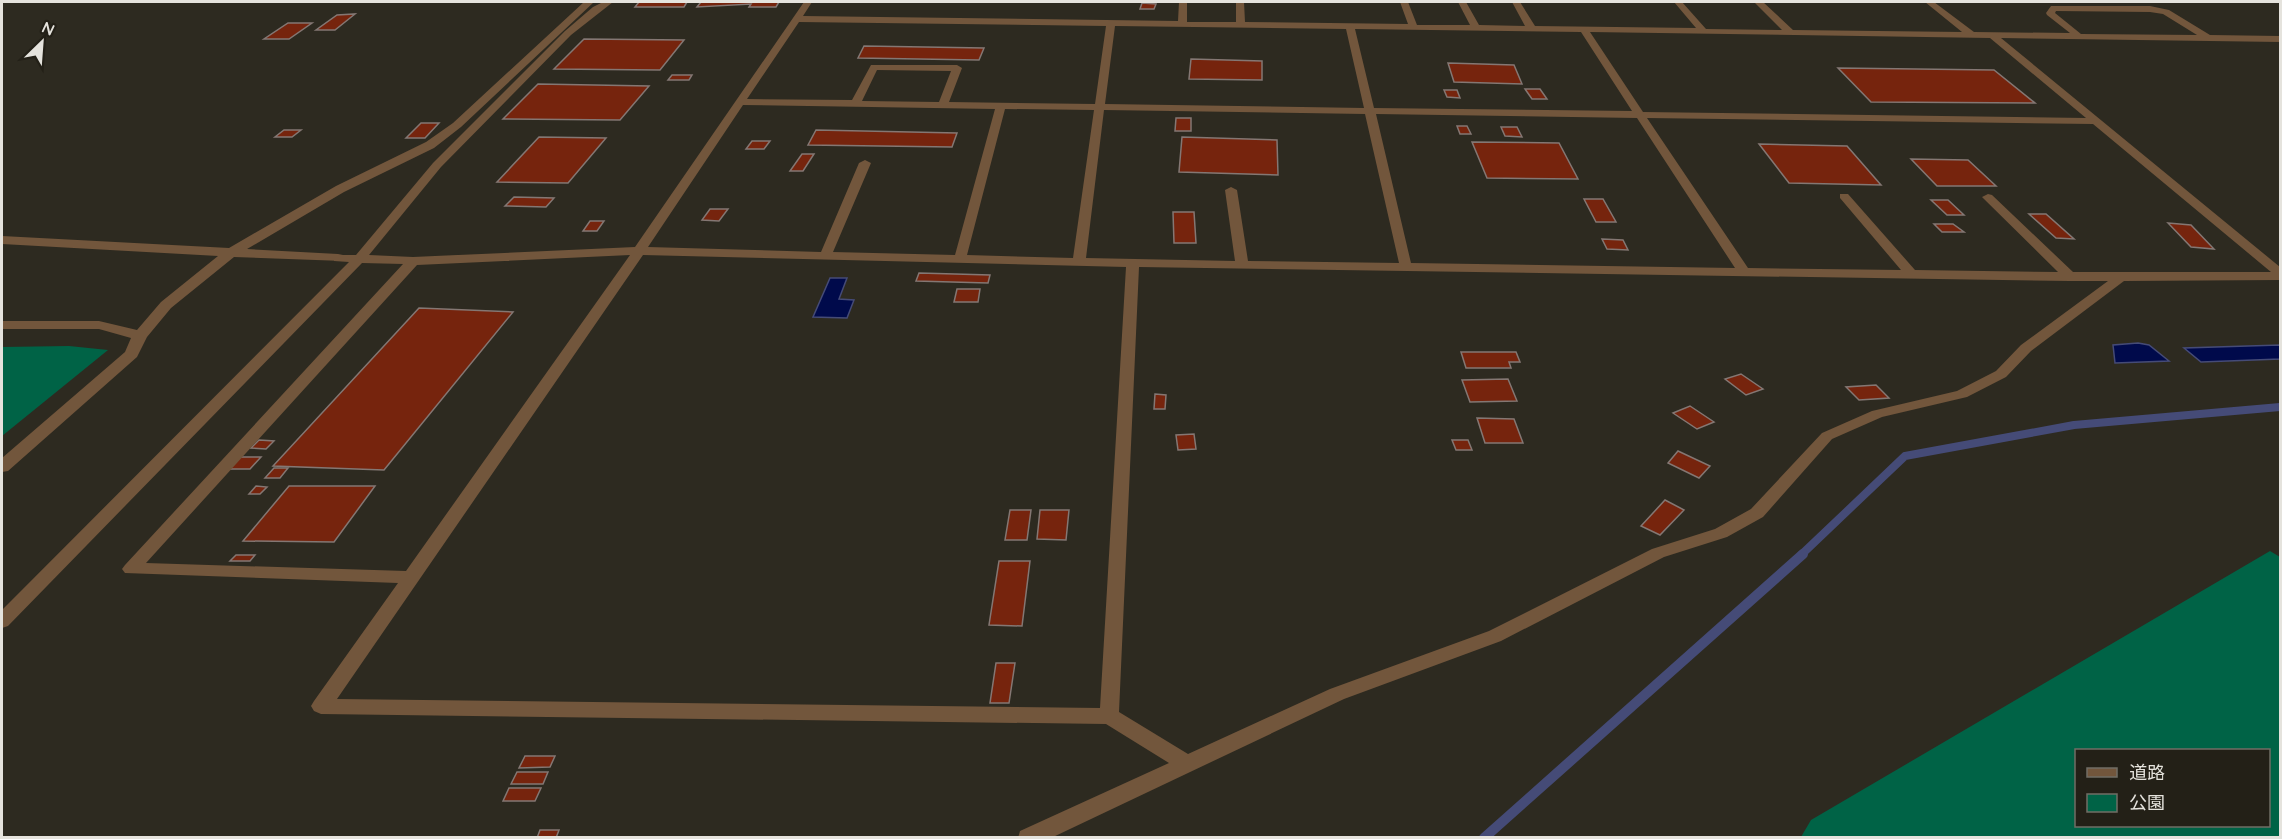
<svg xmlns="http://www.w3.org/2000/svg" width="2282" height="839" font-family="Quicksand,'Noto Sans JP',sans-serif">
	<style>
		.green { fill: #006346; fill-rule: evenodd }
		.water { fill: #000a4b; stroke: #454b77; stroke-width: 1.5 }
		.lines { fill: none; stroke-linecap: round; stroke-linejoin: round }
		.stream-far1 { stroke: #454b77; stroke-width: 8 }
		.stream { stroke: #454b77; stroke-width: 10 }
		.building { fill: #76240d; stroke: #847773; stroke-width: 1.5 }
		.service { fill: #72563c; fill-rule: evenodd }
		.minor { fill: #72563c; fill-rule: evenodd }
	</style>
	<rect width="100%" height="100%" fill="#2d2a20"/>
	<g class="green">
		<polygon points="69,346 108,350 2,436 2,347"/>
		<path d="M 2270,551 L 2280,557 L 2280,837 L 1801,837 L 1811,820 ZM 2076,750 L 2268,750 L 2268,826 L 2076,826 Z"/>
	</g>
	<g class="water">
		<polygon points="830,278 847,278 839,299 854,300 847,318 813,317"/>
		<polygon points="2138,343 2149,345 2169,361 2115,363 2113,345"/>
		<polygon points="2280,345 2280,359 2201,362 2184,348"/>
	</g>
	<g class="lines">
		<polyline class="stream-far1" points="1801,555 1905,456 2074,425 2280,407"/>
		<polyline class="stream" points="1484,838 1803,554"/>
	</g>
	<g class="building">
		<polygon points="639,2 687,2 684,7 635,7"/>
		<polygon points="701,2 779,2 776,7 749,7 751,4 697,7"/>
		<polygon points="1142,3 1156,4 1154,9 1140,9"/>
		<polygon points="355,14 335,30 316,30 337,15"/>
		<polygon points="288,23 312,23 289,39 264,39"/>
		<polygon points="584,39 684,40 660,70 554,69"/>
		<polygon points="864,46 984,48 979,60 858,58"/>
		<polygon points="1191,59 1262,61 1262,80 1189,79"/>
		<polygon points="1448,63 1514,65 1522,84 1454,82"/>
		<polygon points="1838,68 1994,70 2035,103 1871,102"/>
		<polygon points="672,75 692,75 689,80 668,80"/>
		<polygon points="538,84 649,86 620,120 503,119"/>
		<polygon points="1525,89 1540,89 1547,99 1532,99"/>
		<polygon points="1444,90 1457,90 1460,98 1447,97"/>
		<polygon points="1176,118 1191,118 1191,131 1175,131"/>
		<polygon points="421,123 439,123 425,138 406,138"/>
		<polygon points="1457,126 1467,126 1471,134 1460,134"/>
		<polygon points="1501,127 1517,127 1522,137 1505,136"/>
		<polygon points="284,130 301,130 292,137 275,137"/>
		<polygon points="816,130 957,133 952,147 808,145"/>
		<polygon points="539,137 606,138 568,183 497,182"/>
		<polygon points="1182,137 1277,140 1278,175 1179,172"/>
		<polygon points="752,141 770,141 764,149 746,149"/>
		<polygon points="1472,142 1559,143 1578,179 1487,178"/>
		<polygon points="1759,144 1847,146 1881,185 1789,183"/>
		<polygon points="802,154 814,154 803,171 790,171"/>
		<polygon points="1911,159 1968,160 1996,186 1937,186"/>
		<polygon points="514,197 554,198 546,207 505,206"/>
		<polygon points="1584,199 1603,199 1616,222 1596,222"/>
		<polygon points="1931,200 1948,200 1964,215 1947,215"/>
		<polygon points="710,209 728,209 719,221 702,220"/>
		<polygon points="1173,212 1194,212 1196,243 1174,243"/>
		<polygon points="2029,214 2046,214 2074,239 2056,238"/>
		<polygon points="590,221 604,221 597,231 583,231"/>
		<polygon points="2168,223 2191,225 2214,249 2191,247"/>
		<polygon points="1934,224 1953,224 1964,232 1942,232"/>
		<polygon points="1602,239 1623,240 1628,250 1607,249"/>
		<polygon points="919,273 990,275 988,283 916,281"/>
		<polygon points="957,289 980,289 978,302 954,302"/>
		<polygon points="419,308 513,312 384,470 273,466"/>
		<polygon points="1461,352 1516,352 1520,362 1509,362 1511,368 1466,368"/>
		<polygon points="1741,374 1763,389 1746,395 1725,379"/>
		<polygon points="1508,379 1517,401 1470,402 1462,380"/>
		<polygon points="1876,385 1889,398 1859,400 1846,387"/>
		<polygon points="1155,394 1166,395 1165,409 1154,409"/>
		<polygon points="1690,406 1714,422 1697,429 1673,413"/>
		<polygon points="1477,418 1514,419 1523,443 1485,443"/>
		<polygon points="1194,434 1196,449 1178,450 1176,435"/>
		<polygon points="259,440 274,441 266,449 251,448"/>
		<polygon points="1452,440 1468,440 1472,450 1456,450"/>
		<polygon points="1678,451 1710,466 1699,478 1668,463"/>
		<polygon points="239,457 261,457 250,469 228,469"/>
		<polygon points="274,468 288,468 280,478 265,478"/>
		<polygon points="256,486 267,487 260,494 249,494"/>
		<polygon points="289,486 375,486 334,542 243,541"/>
		<polygon points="1665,500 1684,510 1660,535 1641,526"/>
		<polygon points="1010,510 1031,510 1027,540 1005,540"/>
		<polygon points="1040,510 1069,510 1066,540 1037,539"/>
		<polygon points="236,555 255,555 250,561 230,561"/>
		<polygon points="999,561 1030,561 1022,626 989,625"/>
		<polygon points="996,663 1015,663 1009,703 990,703"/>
		<polygon points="525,756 555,756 550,767 519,768"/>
		<polygon points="517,772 548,772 543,784 511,784"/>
		<polygon points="509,788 541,788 535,801 503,801"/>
		<polygon points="540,830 559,830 556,838 537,838"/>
	</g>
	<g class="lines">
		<path class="service" d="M 603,2 L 613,2 L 571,35 L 441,167 L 369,255 L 413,257 L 635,247 L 804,2 L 812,2 L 803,16 L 1178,21 L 1179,2 L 1187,2 L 1187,22 L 1236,22 L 1236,2 L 1244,2 L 1245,22 L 1408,24 L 1400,2 L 1408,2 L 1417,25 L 1470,25 L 1458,2 L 1466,2 L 1479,25 L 1525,26 L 1512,2 L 1520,2 L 1535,26 L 1696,28 L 1674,2 L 1682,2 L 1706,29 L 1782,30 L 1754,2 L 1763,2 L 1793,30 L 1962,32 L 1925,2 L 1934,2 L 1974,32 L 2070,33 L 2047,15 L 2046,13 L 2051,6 L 2150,6 L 2169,10 L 2210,35 L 2280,36 L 2280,42 L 2001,38 L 2280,267 L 2280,280 L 2124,281 L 2031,351 L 2006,377 L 1967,397 L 1882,417 L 1832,439 L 1763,517 L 1727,537 L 1664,557 L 1501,641 L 1344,699 L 1051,838 L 1018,838 L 1020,831 L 1169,763 L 1106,724 L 321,714 L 314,711 L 311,706 L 314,701 L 398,583 L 125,573 L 122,569 L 125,565 L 403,264 L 362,263 L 8,626 L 2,628 L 2,610 L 349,262 L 334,261 L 334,255 L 356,255 L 433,163 L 565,31 L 593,7 ZM 2056,11 L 2150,12 L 2163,14 L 2197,35 L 2081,34 L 2055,13 ZM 799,22 L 1106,26 L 1095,104 L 949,102 L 962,68 L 957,65 L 871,65 L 852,100 L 747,99 ZM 1115,26 L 1346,29 L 1364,108 L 1105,104 ZM 1355,29 L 1581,32 L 1632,111 L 1374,108 ZM 1590,32 L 1990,38 L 2086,118 L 1643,112 ZM 877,70 L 951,71 L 939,102 L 862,101 ZM 743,105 L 995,109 L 955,255 L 833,252 L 871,163 L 865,160 L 859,163 L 821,252 L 648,247 ZM 1005,109 L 1094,110 L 1073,258 L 967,255 ZM 1104,110 L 1365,114 L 1399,263 L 1248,261 L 1237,190 L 1231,187 L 1225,190 L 1235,261 L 1086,258 ZM 1376,114 L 1637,118 L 1735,268 L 1411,263 ZM 1647,118 L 2093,124 L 2271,272 L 2073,272 L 1992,195 L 1988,194 L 1982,197 L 1984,199 L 2058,272 L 1915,270 L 1848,194 L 1840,194 L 1840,198 L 1901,270 L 1748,268 ZM 630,255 L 406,571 L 146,563 L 417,265 ZM 643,255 L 1126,267 L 1100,708 L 337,699 ZM 1139,267 L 2070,281 L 2108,281 L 2021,345 L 1996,371 L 1957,391 L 1872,411 L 1822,433 L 1751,509 L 1715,529 L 1652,549 L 1489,631 L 1330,689 L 1188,754 L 1119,712 Z"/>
		<polygon class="minor" points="584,2 594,2 461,127 434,148 344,192 247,249 338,254 343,255 343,261 234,257 171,308 147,337 137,357 8,471 2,472 2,458 125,352 131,338 99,329 2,329 2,321 99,321 137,330 161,302 218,256 2,244 2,236 229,248 336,186 426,142 453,123"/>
	</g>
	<rect width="2282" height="839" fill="none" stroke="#e5e3dd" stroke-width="6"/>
	<rect x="2075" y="749" width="195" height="78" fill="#232017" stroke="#716e66" stroke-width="1.5"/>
	<rect x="2087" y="768" width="30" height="9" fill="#72563c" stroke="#716e66" stroke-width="1.5"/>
	<text x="2129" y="779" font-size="18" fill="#e5e3dd">道路</text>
	<rect x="2087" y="794" width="30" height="18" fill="#006346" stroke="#716e66" stroke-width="1.5"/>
	<text x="2129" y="809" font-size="18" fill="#e5e3dd">公園</text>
	<g transform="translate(42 42) rotate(25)" stroke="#232017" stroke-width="4.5" paint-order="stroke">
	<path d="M0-4.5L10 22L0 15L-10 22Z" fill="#e5e3dd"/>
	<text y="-9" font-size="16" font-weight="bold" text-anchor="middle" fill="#e5e3dd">N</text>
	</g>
</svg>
